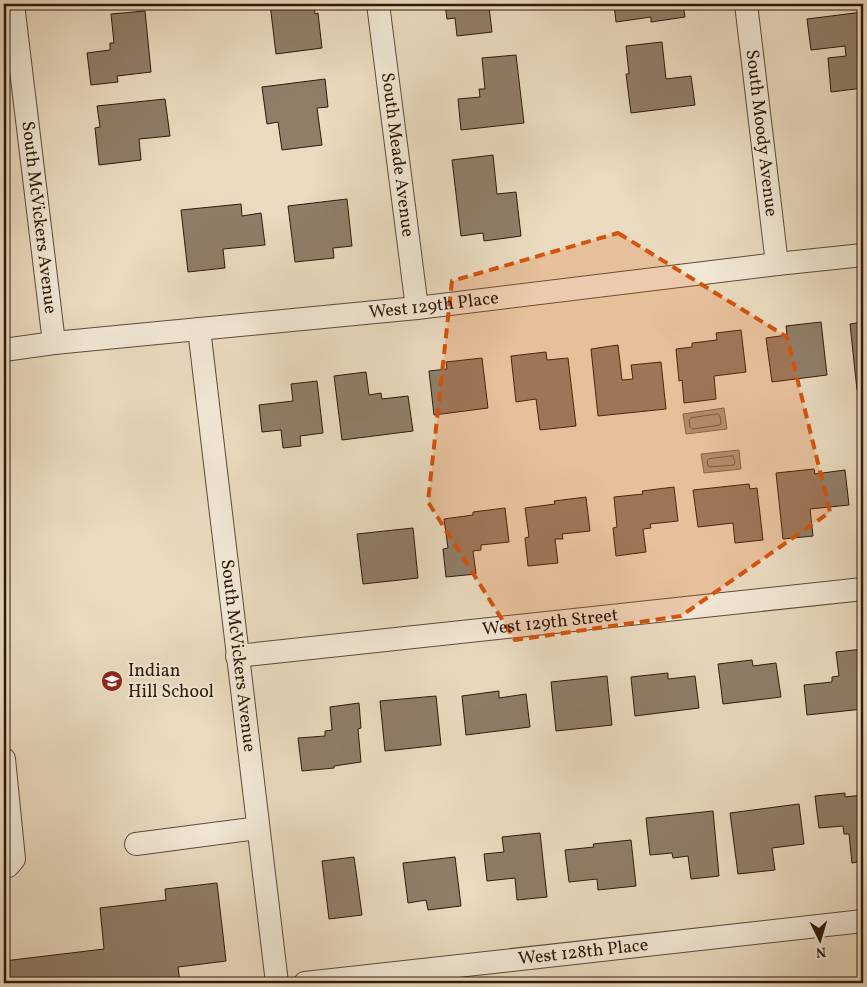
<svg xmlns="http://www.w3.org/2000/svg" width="867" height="987" font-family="Vollkorn,serif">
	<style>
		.water { fill: #aa9982; stroke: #786652 }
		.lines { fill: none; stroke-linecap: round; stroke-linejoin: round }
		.shore { stroke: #6c5946; stroke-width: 1 }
		.building { fill: #907e69; stroke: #2e190a }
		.minor-casing { stroke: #5d4a38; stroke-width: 24 }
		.minor { stroke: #f1e8d6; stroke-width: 22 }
		.marked { fill: #d5530c; fill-opacity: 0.2; stroke: #d5530c; stroke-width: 4; stroke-dasharray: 10 6; stroke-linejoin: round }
		.labels { text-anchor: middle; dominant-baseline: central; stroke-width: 4; stroke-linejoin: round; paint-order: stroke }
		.street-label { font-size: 18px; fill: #2e190a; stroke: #f1e8d6 }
		.poi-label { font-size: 18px; fill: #2e190a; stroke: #f1e8d6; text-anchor: start }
	</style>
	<rect width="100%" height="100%" fill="#eadbc0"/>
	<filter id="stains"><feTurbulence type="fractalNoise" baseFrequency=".004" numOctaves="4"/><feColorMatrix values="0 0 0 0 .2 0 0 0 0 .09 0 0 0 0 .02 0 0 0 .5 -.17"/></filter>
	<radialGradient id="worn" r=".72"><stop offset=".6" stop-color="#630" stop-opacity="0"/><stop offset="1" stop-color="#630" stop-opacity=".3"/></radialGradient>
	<g class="water">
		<polygon points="724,408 727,429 686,434 683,414"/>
		<polygon points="739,450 741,469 704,473 701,454"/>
	</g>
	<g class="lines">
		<g class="shore">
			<polygon points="718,414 720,416 721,423 720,425 693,429 690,427 689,420 691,418"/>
			<polygon points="733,456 735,462 734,465 710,467 708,466 707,461 709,459"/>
		</g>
	</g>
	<g class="building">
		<polygon points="270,4 314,4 315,14 318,13 322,48 276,54"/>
		<polygon points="445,4 493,4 493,6 489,7 492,32 457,36 455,18 447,19"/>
		<polygon points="614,4 683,4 685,17 651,22 651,17 616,22"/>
		<polygon points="145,11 151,72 117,76 118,82 91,85 87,53 110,50 110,43 114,43 111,14"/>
		<polygon points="863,12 863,88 831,92 828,58 846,56 845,46 811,50 807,19"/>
		<polygon points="662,42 666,79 691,76 695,105 631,113 626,74 629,74 626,46"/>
		<polygon points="516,55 524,123 461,130 458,99 480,97 479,89 485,89 482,58"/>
		<polygon points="325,79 328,107 317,108 322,145 282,150 278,122 267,124 262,87"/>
		<polygon points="165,99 170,136 139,139 141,160 99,165 95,128 100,127 97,106"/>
		<polygon points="493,155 497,194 516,192 521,236 484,241 483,233 461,236 452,160"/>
		<polygon points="347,199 352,246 333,248 334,258 295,262 288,206"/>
		<polygon points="241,204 242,216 261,213 265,245 223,249 225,268 188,272 181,210"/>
		<polygon points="821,322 827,375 772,382 766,338 787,335 786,326"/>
		<polygon points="863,322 863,389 857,390 850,324"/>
		<polygon points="741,330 746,372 714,376 716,399 684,403 682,380 679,381 676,349 692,347 692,343 717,340 716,333"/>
		<polygon points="618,345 622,380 633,379 631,365 661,362 666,409 598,416 591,349"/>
		<polygon points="546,352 547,360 568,358 576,426 540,430 536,399 516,402 511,356"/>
		<polygon points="482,358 488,408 434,415 429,371 447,369 446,362"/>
		<polygon points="366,372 369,395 381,393 382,399 408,396 413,431 342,440 334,376"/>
		<polygon points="317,381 323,433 300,436 301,446 283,448 281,430 262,432 259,405 293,401 291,384"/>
		<polygon points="814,469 815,474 845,470 849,505 810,509 813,536 783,539 776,473"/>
		<polygon points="749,484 750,489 757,488 763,540 735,543 733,523 698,527 693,490"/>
		<polygon points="674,487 678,521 650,524 651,528 643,529 646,552 616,556 613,528 617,527 614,497 643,494 642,491"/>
		<polygon points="586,497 590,531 562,534 563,539 555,539 558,563 528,566 525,538 529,537 525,508 555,504 554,501"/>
		<polygon points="505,508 509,542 481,545 481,550 473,551 476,574 446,577 443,549 448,548 444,519 473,515 473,512"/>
		<polygon points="413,528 418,578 363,584 357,534"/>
		<polygon points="863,649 863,709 807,715 804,685 832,682 832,677 839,676 836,652"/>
		<polygon points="752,660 753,666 776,663 781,697 723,704 718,664"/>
		<polygon points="668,673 668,679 695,676 699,708 635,716 631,677"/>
		<polygon points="607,676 612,725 556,731 551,682"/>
		<polygon points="499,691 499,698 526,694 530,727 466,735 462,696"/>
		<polygon points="436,696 441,745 385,751 380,701"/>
		<polygon points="359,703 361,728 358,729 361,762 334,766 334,768 302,771 298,738 325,736 325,731 332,730 330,707"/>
		<polygon points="845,793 845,797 863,795 863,861 852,863 849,834 844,834 843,826 819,828 815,796"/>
		<polygon points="799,804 804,844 772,848 775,870 738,874 730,813"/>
		<polygon points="713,811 719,876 691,879 688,856 673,858 672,853 650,855 646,818"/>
		<polygon points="540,833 547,897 517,900 515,878 487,881 484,854 504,852 502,837"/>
		<polygon points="631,840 636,886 598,890 597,879 569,882 565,850 594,847 593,844"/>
		<polygon points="354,857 362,915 329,919 322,861"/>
		<polygon points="455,857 461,906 428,910 426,900 408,903 403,863"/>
		<polygon points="217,883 226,961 178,967 180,983 4,983 4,961 104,949 100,908 166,900 165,889"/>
		<polygon points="863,978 863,983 840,983 839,981"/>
		<polygon points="820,980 820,983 793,983"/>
	</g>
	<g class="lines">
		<g class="minor-casing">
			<g id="minor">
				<path id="s1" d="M 13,4 L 54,343"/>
				<path id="s2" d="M 378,4 L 417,308"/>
				<path id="s3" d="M 746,4 L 777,264"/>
				<path id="s4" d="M 199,329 L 277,983"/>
				<path id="s5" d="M 4,350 L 54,343 L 417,308 L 777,264 L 863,255"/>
				<path id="s6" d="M 237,656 L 863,589"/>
				<polyline points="4,759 14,859 8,866 4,866"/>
				<polyline points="136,844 258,828"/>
				<path id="s7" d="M 305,983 L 863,921"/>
			</g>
		</g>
		<use href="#minor" class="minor"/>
	</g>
	<path class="marked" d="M 618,233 L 787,337 L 830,512 L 681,616 L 515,640 L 428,502 L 452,281 Z"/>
	<defs>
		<g id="school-disc" transform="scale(1.125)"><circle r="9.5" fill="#8f2418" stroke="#f1e8d6"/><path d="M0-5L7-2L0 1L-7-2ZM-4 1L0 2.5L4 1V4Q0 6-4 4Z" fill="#fff"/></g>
	</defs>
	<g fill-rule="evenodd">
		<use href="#school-disc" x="112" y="681"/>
	</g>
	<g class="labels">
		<g class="street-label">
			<text stroke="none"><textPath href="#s3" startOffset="130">South Moody Avenue</textPath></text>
			<text stroke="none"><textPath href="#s2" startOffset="152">South Meade Avenue</textPath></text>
			<text stroke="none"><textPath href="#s1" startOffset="215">South McVickers Avenue</textPath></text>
			<text stroke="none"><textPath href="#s5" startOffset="432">West 129th Place</textPath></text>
			<text stroke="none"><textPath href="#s6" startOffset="315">West 129th Street</textPath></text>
			<text stroke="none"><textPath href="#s4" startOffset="329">South McVickers Avenue</textPath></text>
			<text stroke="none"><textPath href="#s7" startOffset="280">West 128th Place</textPath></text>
		</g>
		<g class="poi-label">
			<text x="128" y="671">Indian<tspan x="128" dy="21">Hill School</tspan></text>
		</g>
	</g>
	<rect width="867" height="987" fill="none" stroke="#eadbc0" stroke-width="20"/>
	<rect x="5" y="5" width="857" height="977" fill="none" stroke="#2e190a" stroke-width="2.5"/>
	<rect x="10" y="10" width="847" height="967" fill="none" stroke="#2e190a"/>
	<g transform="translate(820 940) rotate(175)" stroke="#f1e8d6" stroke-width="4" paint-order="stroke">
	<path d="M0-4L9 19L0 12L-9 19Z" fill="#2e190a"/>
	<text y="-8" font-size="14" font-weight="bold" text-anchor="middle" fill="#2e190a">N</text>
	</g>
	<rect width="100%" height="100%" filter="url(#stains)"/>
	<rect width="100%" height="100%" fill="url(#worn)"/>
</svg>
